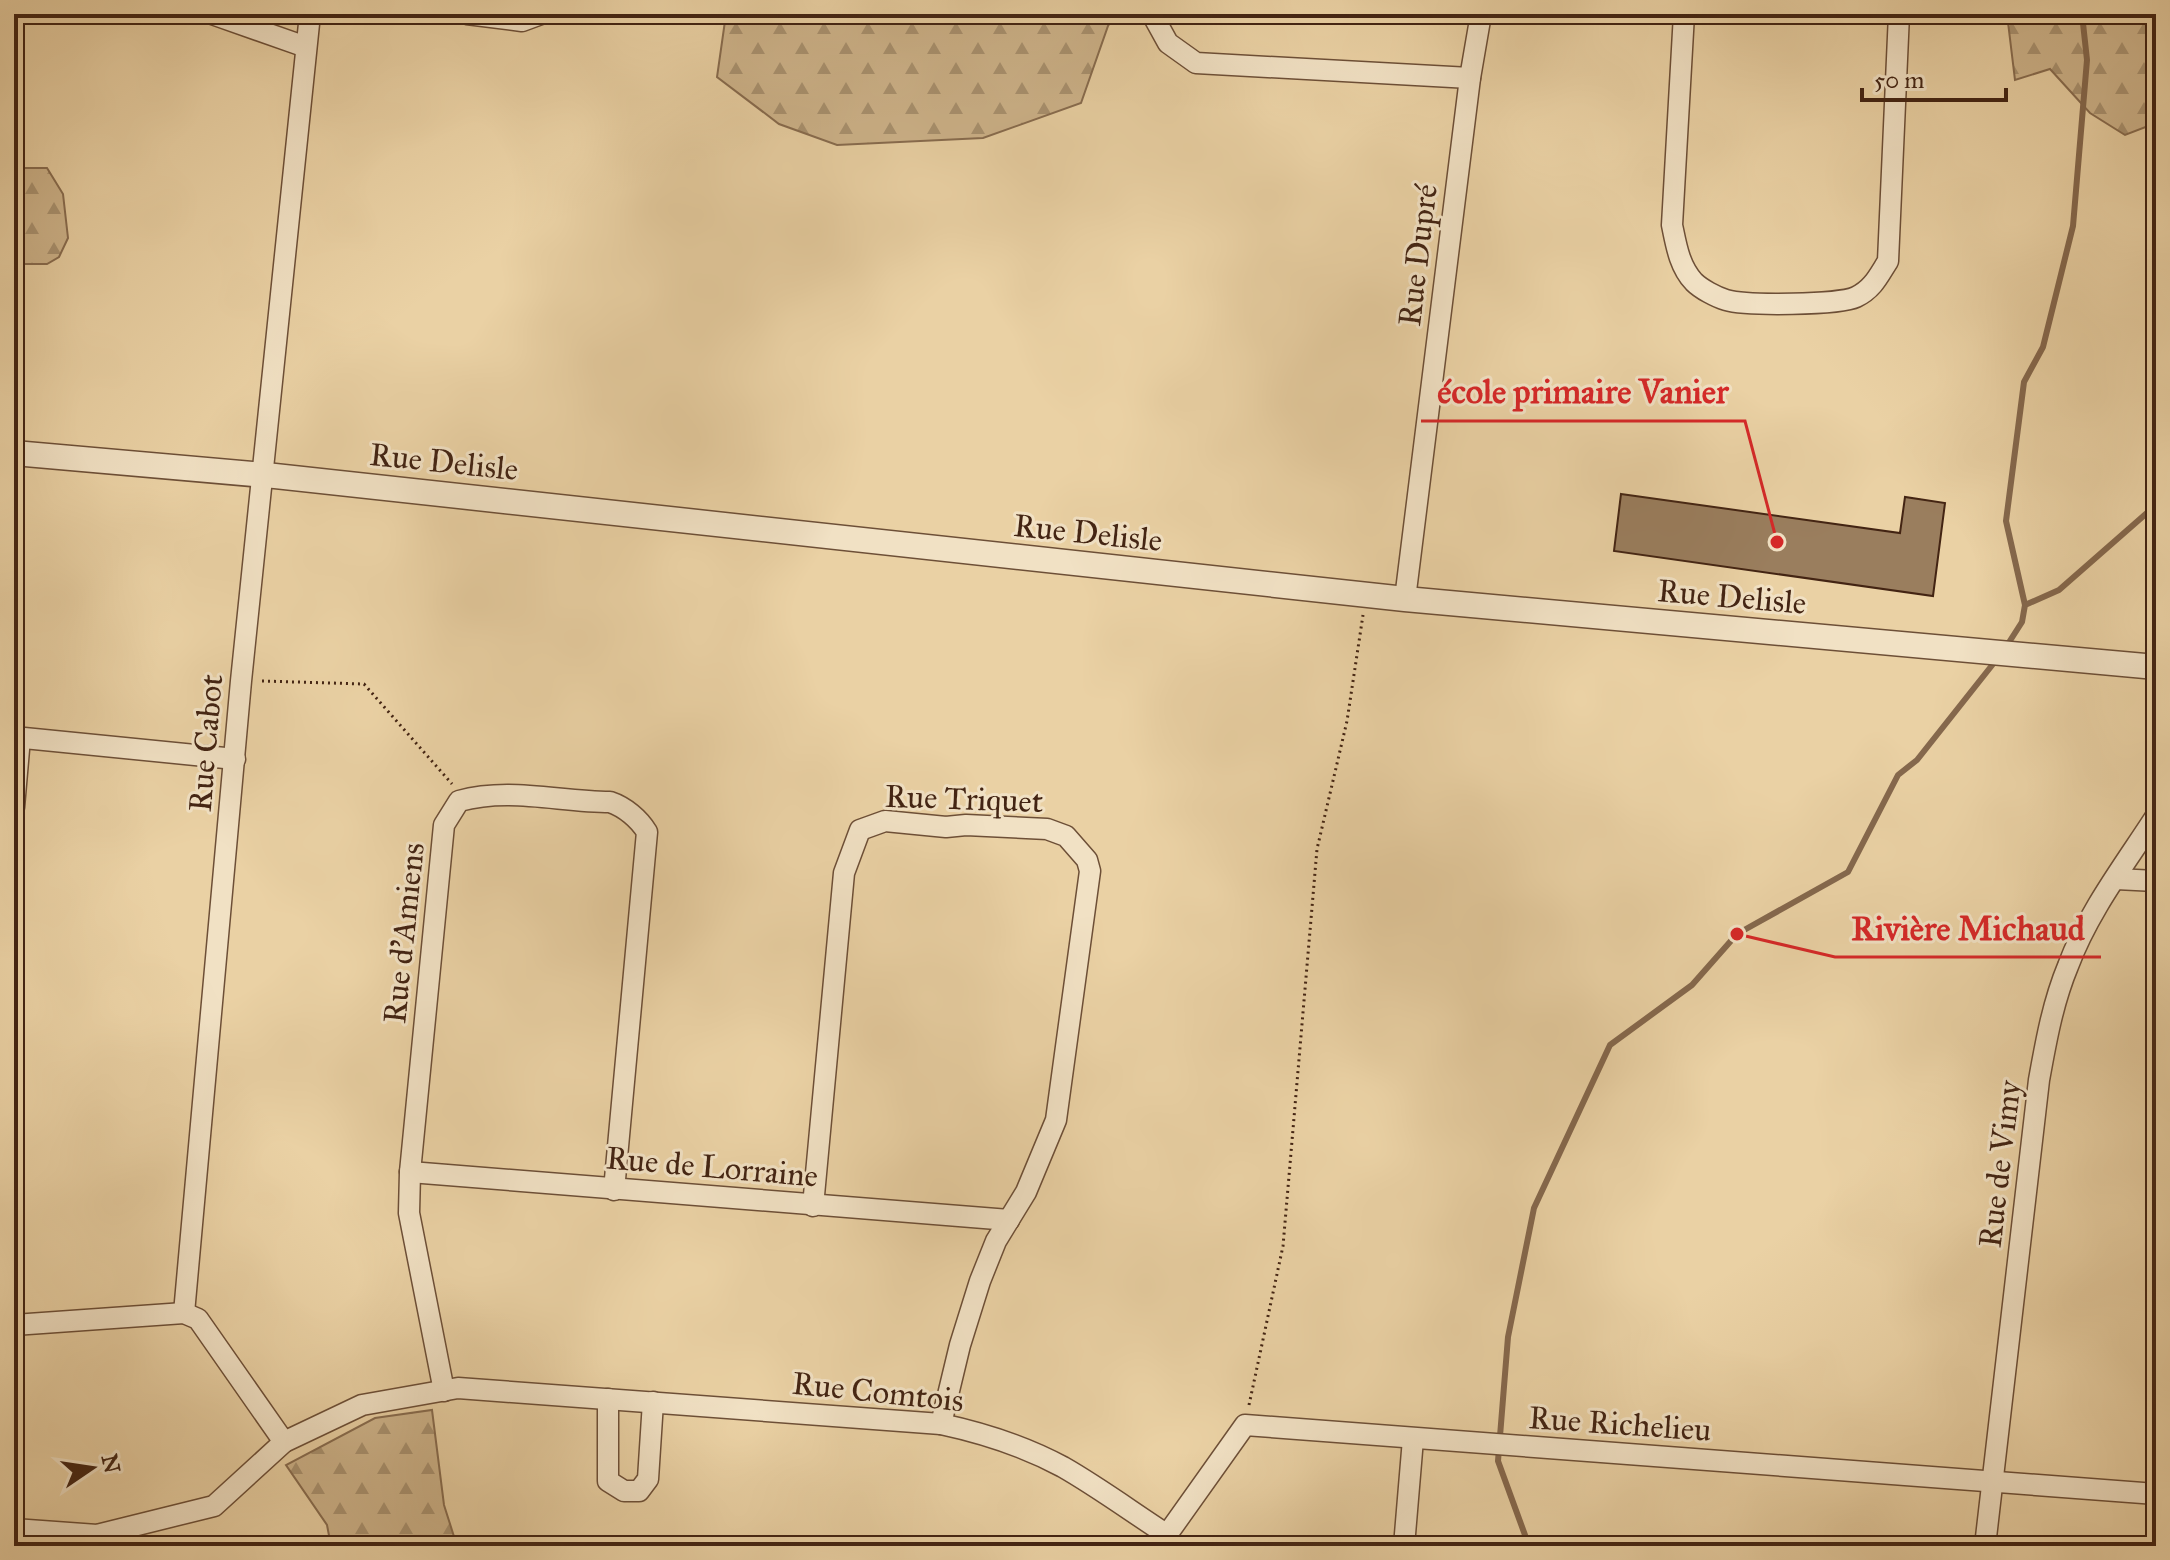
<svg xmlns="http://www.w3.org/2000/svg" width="2170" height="1560" font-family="'IM FELL Great Primer',serif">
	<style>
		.forest { fill: url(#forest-firs); stroke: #886c4f; stroke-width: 2 }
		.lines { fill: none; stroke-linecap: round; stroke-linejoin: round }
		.stream { stroke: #85684d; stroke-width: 6 }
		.building { fill: #9a7e5e; stroke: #432413; stroke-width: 2 }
		.minor-casing { stroke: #6d4f37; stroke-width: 23 }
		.tertiary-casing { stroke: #6d4f37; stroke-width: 27 }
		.path { stroke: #432413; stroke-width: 3; stroke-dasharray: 2 4; stroke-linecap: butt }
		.minor { stroke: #f1e1c4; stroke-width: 20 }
		.tertiary { stroke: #f1e1c4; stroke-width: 24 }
		.labels { text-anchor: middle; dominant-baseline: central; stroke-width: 6; stroke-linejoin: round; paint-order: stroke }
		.street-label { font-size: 32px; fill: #432413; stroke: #f1e1c4 }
		.leader { fill: none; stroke: #d62828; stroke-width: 3 }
		.callout-dot { fill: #d62828; stroke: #f1e1c4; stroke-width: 3 }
		.callout-label { font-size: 34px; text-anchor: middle; font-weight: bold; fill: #d62828; stroke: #f1e1c4; stroke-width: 6; stroke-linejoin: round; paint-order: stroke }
	</style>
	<defs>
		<pattern id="forest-firs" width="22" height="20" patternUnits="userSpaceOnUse" patternTransform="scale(2)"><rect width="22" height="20" fill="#ceb48b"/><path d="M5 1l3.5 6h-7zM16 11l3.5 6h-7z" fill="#a99270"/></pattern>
	</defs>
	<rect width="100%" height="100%" fill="#ead1a4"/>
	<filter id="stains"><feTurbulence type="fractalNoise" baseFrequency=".0025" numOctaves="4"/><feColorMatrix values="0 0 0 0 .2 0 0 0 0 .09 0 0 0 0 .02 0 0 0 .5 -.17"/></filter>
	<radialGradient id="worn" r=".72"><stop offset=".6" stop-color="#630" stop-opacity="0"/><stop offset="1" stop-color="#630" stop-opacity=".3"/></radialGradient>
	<g class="forest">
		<polygon points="726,14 1115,14 1108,26 1081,103 983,138 837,145 779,124 717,77"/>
		<polygon points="2007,14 2156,14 2156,123 2125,135 2090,113 2050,69 2015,80"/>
		<polygon points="14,162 24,168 47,168 63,194 68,238 59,257 47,264 14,264"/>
		<polygon points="432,1410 444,1505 457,1546 331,1546 327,1525 286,1465 375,1418"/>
	</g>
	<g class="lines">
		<g class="stream">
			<polyline points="2025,605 2006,521 2024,382 2043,347 2073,226 2087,60 2082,14"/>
			<polyline points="2006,647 2022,622 2025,605 2059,590 2156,505"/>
			<polyline points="1529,1546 1498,1461 1508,1337 1534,1208 1610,1045 1692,985 1737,934 1848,872 1898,775 1917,760 1997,659"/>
		</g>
	</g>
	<polygon class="building" points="1621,494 1900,533 1905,497 1945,503 1933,596 1614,551"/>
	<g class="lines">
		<g class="minor-casing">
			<g id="minor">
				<polyline points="212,14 306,47"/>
				<polyline points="467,14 522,21 541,14"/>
				<polyline points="1152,14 1168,43 1196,63 1470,78"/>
				<path d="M 1684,14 L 1672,225 C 1676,244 1679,266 1694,282 C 1701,289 1716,297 1726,300 C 1746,306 1839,305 1856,297 C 1873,289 1879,275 1888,261 L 1899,14"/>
				<polyline points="1405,599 1470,78 1481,14"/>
				<polyline points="14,737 235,759"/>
				<polyline points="14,807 20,738"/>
				<polyline points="2116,879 2156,881"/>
				<polyline points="410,1172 1009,1220"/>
				<polyline points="813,1206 844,873 860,830 885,821 946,827 966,825 1047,829 1066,836 1087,860 1090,871 1056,1120 1026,1192 996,1241 980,1281 960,1345 941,1424"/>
				<polyline points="184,1313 241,681 310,14"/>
				<polyline points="14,1325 184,1313 198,1319 284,1442"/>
				<path d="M 444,1391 L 409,1213 L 410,1172 L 444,825 L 459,801 C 510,787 559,802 610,802 C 625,807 639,819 647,832 L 614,1190"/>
				<polyline points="608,1399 608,1481 624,1491 639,1491 648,1479 653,1402"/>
				<path d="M 14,1529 L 97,1535 L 214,1506 L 284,1442 L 362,1405 L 458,1388 L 941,1424 C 983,1433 1024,1446 1063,1467 C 1098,1487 1132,1512 1166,1534"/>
				<polyline points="1159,1546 1245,1425 2156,1494"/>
				<polyline points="1404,1546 1413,1439"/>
				<path d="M 1985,1546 L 2039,1080 C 2046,1041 2053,1002 2068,966 C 2088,912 2125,864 2156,816"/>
			</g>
		</g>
		<g class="tertiary-casing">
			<polyline id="tertiary" points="14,453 275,476 1405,599 2156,667"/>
		</g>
		<g class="path">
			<polyline points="262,681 364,684 452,784"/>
			<polyline points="1249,1405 1283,1246 1317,849 1347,721 1363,615"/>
		</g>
		<use href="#minor" class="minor"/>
		<use href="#tertiary" class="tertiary"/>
	</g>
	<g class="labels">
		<g class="street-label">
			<text transform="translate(1418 255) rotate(-83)">Rue Dupré</text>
			<text transform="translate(444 462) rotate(6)">Rue Delisle</text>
			<text transform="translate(1088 533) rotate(6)">Rue Delisle</text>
			<text transform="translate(1732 597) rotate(5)">Rue Delisle</text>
			<text transform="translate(206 743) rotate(-85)">Rue Cabot</text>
			<text transform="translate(964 799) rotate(2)">Rue Triquet</text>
			<text transform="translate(404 933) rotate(-84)">Rue d'Amiens</text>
			<text transform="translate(2000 1164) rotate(-83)">Rue de Vimy</text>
			<text transform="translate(712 1167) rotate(5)">Rue de Lorraine</text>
			<text transform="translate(878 1392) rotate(6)">Rue Comtois</text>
			<text transform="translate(1620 1424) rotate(4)">Rue Richelieu</text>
		</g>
	</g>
	<path class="leader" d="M1777 542L1745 421H1421M1737 934L1835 957H2101"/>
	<g class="callout-dot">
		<circle cx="1777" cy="542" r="8"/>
		<circle cx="1737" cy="934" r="8"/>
	</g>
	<g class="callout-label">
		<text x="1583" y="403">école primaire Vanier</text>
		<text x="1968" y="940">Rivière Michaud</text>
	</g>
	<rect width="2170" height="1560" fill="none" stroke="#ead1a4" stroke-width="48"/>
	<rect x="16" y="16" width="2138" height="1528" fill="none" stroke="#432413" stroke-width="4"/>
	<rect x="24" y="24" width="2122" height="1512" fill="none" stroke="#432413" stroke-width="2"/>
	<g transform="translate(92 1468) rotate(77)" stroke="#f1e1c4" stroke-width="6" paint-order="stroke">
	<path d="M0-6L14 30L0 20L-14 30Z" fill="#432413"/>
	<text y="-12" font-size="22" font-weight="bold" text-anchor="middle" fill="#432413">N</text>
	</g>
	<path d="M1862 88v12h144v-12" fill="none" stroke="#432413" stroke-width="4"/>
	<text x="1874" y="88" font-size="24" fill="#432413" stroke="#f1e1c4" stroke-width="6" paint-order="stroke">50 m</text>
	<rect width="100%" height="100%" filter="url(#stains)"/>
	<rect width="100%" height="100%" fill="url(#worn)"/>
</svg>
